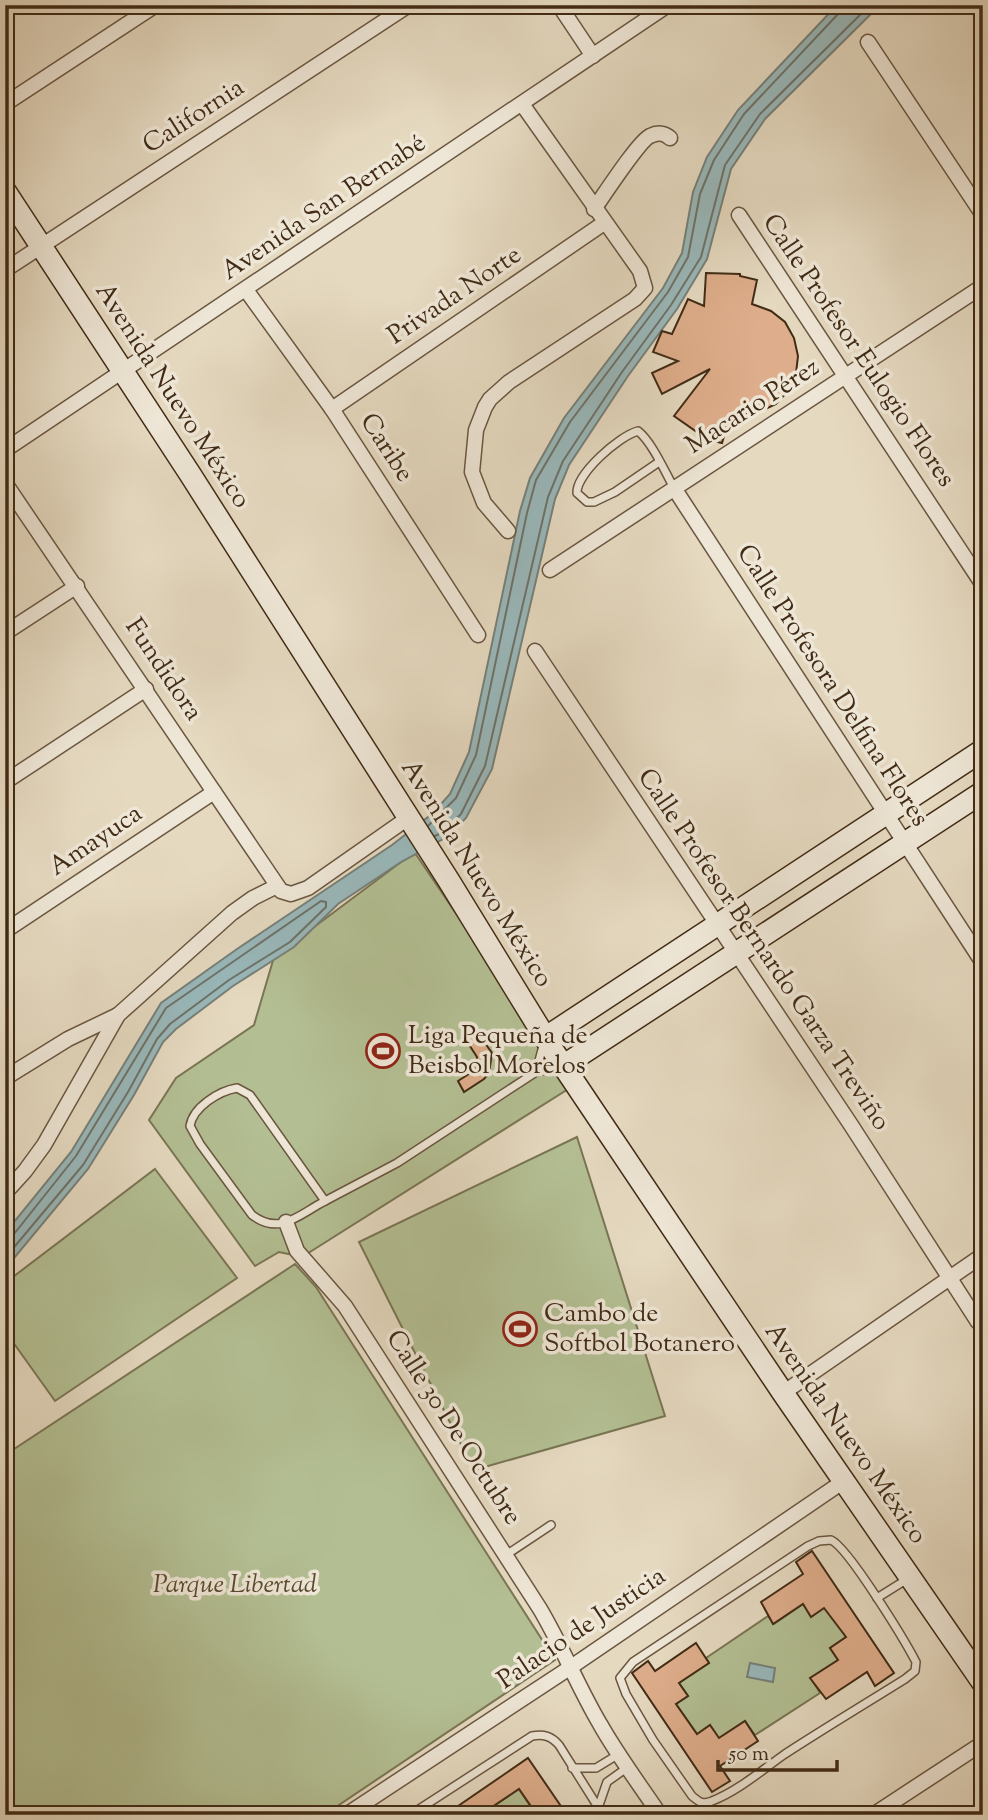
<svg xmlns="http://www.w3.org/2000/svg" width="988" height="1820" font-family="'Sorts Mill Goudy',serif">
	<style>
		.green { fill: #b3bf93; stroke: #7a7554; stroke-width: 2 }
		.water { fill: #99b8bb; stroke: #768079; stroke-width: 2 }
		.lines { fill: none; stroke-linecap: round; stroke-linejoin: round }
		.shore { stroke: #6d7268; stroke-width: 2 }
		.building { fill: #dead8b; stroke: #412b15; stroke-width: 2 }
		.lane-casing { stroke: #6a5640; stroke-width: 10 }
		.street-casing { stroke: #6a5640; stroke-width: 17 }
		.secondary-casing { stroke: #412b15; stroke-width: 24 }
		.lane { stroke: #eee6d6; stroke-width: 7 }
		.street { stroke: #eee6d6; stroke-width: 14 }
		.secondary { stroke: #eee6d6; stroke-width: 21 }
		.labels { text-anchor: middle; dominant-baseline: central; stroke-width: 7; stroke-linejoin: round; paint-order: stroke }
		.street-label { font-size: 26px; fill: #412b15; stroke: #eee6d6 }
		.poi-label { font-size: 26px; fill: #412b15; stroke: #eee6d6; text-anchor: start }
		.park-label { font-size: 26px; font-style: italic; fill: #58492e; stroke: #eee6d6 }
	</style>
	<rect width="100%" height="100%" fill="#e5d9c0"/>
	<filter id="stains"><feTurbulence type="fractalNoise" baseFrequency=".00286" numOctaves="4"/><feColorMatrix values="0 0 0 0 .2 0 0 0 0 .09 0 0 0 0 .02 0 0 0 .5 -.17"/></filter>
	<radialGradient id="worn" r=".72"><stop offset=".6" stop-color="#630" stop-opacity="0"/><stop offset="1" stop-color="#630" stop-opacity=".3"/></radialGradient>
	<g class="green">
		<polygon points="413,850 573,1086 302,1257 279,1252 255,1266 149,1120 176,1078 254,1025 274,957 401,862"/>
		<polygon points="577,1137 665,1416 474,1470 359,1242"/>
		<polygon points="155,1169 237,1278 55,1401 5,1331 5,1283"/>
		<polygon points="295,1264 316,1287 555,1660 324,1815 5,1815 5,1455"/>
		<polygon points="803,1604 811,1616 826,1607 846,1637 830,1648 838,1660 811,1678 820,1693 755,1735 745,1721 719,1738 697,1734 676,1704 688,1696 679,1683 709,1663 706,1658 768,1616 774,1624"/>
		<polygon points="519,1789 536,1815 480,1815"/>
	</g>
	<g class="water">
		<polygon points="837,5 880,5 765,119 731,169 707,259 677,309 628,376 569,465 555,499 492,769 466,818 447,837 401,862 338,904 294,947 233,986 176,1029 163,1042 134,1095 88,1169 5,1269 5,1233 71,1152 161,1003 237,949 392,845 433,813 450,794 469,752 520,511 530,478 564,418 663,288 682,253 693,192 707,157 738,110"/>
		<polygon points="750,1663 775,1668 773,1682 747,1677"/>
	</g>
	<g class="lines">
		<g class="shore">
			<polyline points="428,826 456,798 476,755 527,513 536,480 570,422 668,292 688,257 700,194 714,160 744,114 839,13 841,5"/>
			<polyline points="435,836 443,832 461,814 485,766 548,497 563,461 622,372 671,305 701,257 725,165 760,114 870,5"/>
			<polyline points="5,1237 14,1234 76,1156 166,1008 321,901 326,902 326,907 290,942 229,980 170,1024 157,1039 128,1092 83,1165 5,1258"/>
		</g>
	</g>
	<g class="building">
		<polygon points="706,273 740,274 740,276 757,280 752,304 771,311 785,322 794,338 798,356 796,373 789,390 776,404 759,412 740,415 731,413 722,443 700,438 701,435 674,416 710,369 662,394 652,373 678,361 653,352 662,331 672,334 688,299 704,306"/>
		<polygon points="477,1032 492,1053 489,1073 484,1079 464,1092 458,1081 475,1070 477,1057 466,1040"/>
		<polygon points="812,1551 894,1673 875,1686 867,1672 826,1699 810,1678 838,1660 830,1648 846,1637 824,1608 811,1617 803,1604 773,1624 761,1602 803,1574 796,1562"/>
		<polygon points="696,1643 709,1663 679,1683 688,1696 676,1704 697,1734 710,1725 719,1738 745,1721 758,1741 720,1766 730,1781 712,1792 632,1673 648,1661 655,1671"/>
		<polygon points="528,1758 567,1815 537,1815 519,1789 480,1815 445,1815"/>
	</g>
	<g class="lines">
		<g class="lane-casing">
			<g id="lane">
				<path d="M 659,462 L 615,492 L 594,502 L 587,502 L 577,493 C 576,474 619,436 638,431 C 652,442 665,472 674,488"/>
				<polyline points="536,1072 544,1042"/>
				<path d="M 237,1088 L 250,1095 L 325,1201 C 298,1215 280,1236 252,1215 L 200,1144 L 190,1126 C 193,1107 219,1091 237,1088 Z"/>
				<polyline points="325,1201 397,1163 536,1072 559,1067"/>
				<path d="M 831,1540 C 848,1547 905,1641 916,1662 L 915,1671 L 905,1679 C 865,1704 825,1728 785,1754 C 762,1770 738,1791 712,1801 C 703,1805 699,1802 692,1796 L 653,1740 L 626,1694 L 620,1678 L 633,1662 L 808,1546 L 819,1541 Z"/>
				<polyline points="506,1555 551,1525"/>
				<polyline points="877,1598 909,1578"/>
				<polyline points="572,1768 596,1768 619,1754"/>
				<polyline points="598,1808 607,1782 628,1767"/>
				<path d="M 410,1815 L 532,1736 C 544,1734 551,1736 559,1745 L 603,1815"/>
			</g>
		</g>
		<g class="street-casing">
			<g id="street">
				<polyline points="559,5 593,56"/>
				<polyline points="868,42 983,215"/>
				<polyline points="5,104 156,5"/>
				<path d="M 594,209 C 604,195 639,141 650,136 C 658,132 664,133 670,138"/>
				<polyline points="739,215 983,585"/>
				<polyline points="5,270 409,5"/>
				<polyline points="246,290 332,409 478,635"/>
				<polyline points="332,409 604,223"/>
				<polyline points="5,450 668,5"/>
				<polyline points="5,483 281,891 291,894 308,888 408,818"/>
				<polyline points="674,488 983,963"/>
				<polyline points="508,531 484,503 472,472 476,430 485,407 490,399 509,382 635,299 645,288 640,271 522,104"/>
				<polyline points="550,570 983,286"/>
				<polyline points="5,633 77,586"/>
				<polyline points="535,651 851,1125 978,1322"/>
				<polyline points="5,782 146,689"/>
				<polyline points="5,931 214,792"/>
				<polyline points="5,1078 68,1039 118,1015"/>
				<polyline points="5,1193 25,1171 44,1145 118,1015 232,913 253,898 277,886"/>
				<path d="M 286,1222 L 297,1251 L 345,1306 L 540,1609 C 562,1646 578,1687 600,1724 C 618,1756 640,1785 660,1815"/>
				<polyline points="783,1393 983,1255"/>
				<polyline points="346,1815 571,1667 844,1481"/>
				<polyline points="873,1815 983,1743"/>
			</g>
		</g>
		<g class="secondary-casing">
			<g id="secondary">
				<polyline points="5,191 190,474 449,881 554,1052 783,1393 983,1683"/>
				<polyline points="545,1038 983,750"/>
				<polyline points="563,1066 983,792"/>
			</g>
		</g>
		<use href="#lane" class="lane"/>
		<use href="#street" class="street"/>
		<use href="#secondary" class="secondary"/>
	</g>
	<defs>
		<g id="stadium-ring" transform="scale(1.75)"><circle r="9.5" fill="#eee6d6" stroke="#8f2418" stroke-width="1.5"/><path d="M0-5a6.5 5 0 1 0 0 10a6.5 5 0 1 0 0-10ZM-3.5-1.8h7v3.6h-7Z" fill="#8f2418"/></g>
	</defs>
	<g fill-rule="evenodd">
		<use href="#stadium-ring" x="383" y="1051"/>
		<use href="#stadium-ring" x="520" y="1329"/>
	</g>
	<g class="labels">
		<g class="street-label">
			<text transform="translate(194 117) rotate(-33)">California</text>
			<text transform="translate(324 208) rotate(-34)">Avenida San Bernabé</text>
			<text transform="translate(455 296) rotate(-34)">Privada Norte</text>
			<text transform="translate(858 351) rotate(56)">Calle Profesor Eulogio Flores</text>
			<text transform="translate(172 396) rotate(57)">Avenida Nuevo México</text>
			<text transform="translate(753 407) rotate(-33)">Macario Pérez</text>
			<text transform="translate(386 448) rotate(57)">Caribe</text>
			<text transform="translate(163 670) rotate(56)">Fundidora</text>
			<text transform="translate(832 686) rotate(57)">Calle Profesora Delfina Flores</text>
			<text transform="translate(96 841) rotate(-34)">Amayuca</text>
			<text transform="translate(476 874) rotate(58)">Avenida Nuevo México</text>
			<text transform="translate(763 950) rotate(56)">Calle Profesor Bernardo Garza Treviño</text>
			<text transform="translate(453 1428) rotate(57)">Calle 30 De Octubre</text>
			<text transform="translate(845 1434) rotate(55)">Avenida Nuevo México</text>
			<text transform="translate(582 1629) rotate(-34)">Palacio de Justicia</text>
		</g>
		<g class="poi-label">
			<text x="408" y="1036">Liga Pequeña de<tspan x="408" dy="30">Beisbol Morelos</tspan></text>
			<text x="544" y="1314">Cambo de<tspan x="544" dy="30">Softbol Botanero</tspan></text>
		</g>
		<g class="park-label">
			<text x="235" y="1585">Parque Libertad</text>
		</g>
	</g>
	<rect width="988" height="1820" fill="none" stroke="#e5d9c0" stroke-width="28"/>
	<rect x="7" y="7" width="974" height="1806" fill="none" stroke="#412b15" stroke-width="3.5"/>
	<rect x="14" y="14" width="960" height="1792" fill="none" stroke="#412b15" stroke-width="2"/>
	<path d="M718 1760v10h119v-10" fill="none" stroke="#412b15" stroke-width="3.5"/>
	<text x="729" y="1760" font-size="21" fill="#412b15" stroke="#eee6d6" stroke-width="5" paint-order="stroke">50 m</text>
	<rect width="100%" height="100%" filter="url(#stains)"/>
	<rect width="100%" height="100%" fill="url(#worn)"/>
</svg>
